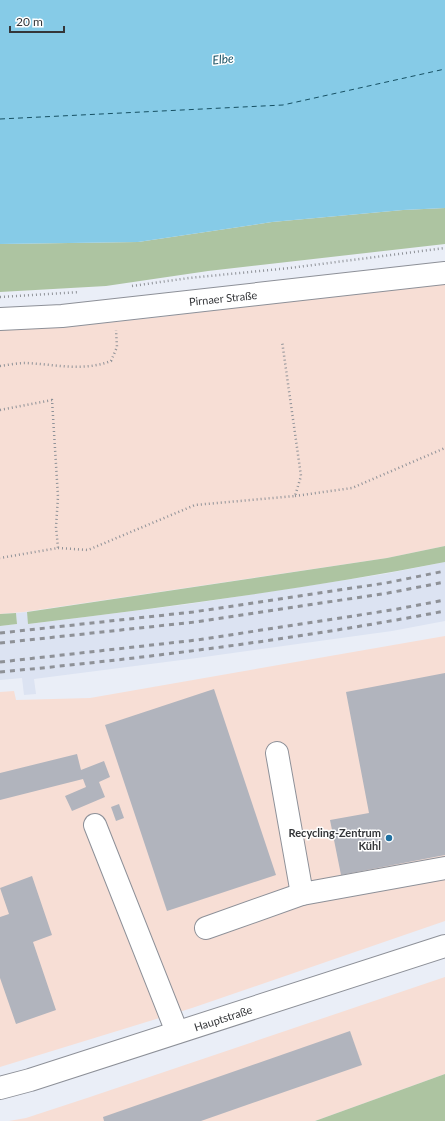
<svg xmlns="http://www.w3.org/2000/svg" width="445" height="1121" font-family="Lato,sans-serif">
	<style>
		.built { fill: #dce3f2 }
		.industrial { fill: #f7ded5 }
		.green { fill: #adc4a1 }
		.water { fill: #86cbe7 }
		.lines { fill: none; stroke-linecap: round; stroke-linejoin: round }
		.ferry { stroke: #175164; stroke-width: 1; stroke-dasharray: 5 4; stroke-linecap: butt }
		.building { fill: #b1b4bd }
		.minor-casing { stroke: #8d9098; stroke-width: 24 }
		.major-casing { stroke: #8d9098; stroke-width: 24 }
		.path { stroke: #8f9298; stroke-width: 2.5; stroke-dasharray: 1 3; stroke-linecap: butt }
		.minor { stroke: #fff; stroke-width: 22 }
		.major { stroke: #fff; stroke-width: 22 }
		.rail { stroke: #8e9197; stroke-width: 3; stroke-dasharray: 5 5; stroke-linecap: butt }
		.poi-dot { fill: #1f70a1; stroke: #fff; stroke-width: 1.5 }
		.labels { text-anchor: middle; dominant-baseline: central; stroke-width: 3; stroke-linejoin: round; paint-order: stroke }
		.street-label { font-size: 11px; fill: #343639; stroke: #fff }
		.poi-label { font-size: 11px; font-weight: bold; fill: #343639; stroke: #fff; text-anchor: end }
		.water-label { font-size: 12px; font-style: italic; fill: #175164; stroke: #fff }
	</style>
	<rect width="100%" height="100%" fill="#eaeef7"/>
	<polygon class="built" points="445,562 445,621 392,631 197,658 34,679 36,694 24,695 22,678 0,680 0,626 17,624 16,613 27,612 29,624 189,604 384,574"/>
	<g class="industrial">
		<polygon points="445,283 445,546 387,558 24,612 0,614 0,330 77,326 160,317"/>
		<polygon points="445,636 445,921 192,1008 0,1067 0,692 14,691 16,700 90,698"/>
		<polygon points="445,977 445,1074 315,1121 9,1121 26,1118 87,1098"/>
	</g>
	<g class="green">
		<polygon points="445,208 445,244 208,271 106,286 0,292 0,244 138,242 272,222 403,210"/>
		<path d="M 445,546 L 445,562 C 307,589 168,607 28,624 L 27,612 L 387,558 Z"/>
		<polygon points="16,613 17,624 0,626 0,614"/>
		<polygon points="445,1074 445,1121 315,1121"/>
	</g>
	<polygon class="water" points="0,0 445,0 445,208 403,210 272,222 138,242 0,244"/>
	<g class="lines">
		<polyline class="ferry" points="0,119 283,105 445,69"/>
	</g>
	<g class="building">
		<polygon points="445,673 445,855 341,875 330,820 369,813 346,692"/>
		<polygon points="214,689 276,875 167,911 105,725"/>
		<polygon points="77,754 81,770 104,761 110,777 99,782 105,797 72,811 65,796 86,787 83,779 0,800 0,773"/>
		<polygon points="119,804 124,818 116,821 111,807"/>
		<polygon points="32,876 52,935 33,942 56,1010 16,1024 0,978 0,917 9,914 0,888"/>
		<polygon points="350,1031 362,1065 201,1121 104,1121 103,1117"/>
	</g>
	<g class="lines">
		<g class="minor-casing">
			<g id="minor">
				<polyline points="0,319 62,316 445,273"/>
				<polyline points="277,753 302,894 445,868"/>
				<polyline points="95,825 177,1032"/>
				<polyline points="206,928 302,894"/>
			</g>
		</g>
		<g class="major-casing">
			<polyline id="major" points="0,1088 30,1080 445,946"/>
		</g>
		<g class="path">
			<polyline points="132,286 189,278 290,268 445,248"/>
			<polyline points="0,297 79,292"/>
			<path d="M 0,366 C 8,365 17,363 25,363 C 54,364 83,372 111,361 L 117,347 L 116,330"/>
			<polyline points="0,410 52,400 58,497 56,527 58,548 0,558"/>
			<polyline points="295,496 352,488 445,448"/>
			<polyline points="58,548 88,550 195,505 295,496 301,476 282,341"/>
		</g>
		<use href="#minor" class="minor"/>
		<use href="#major" class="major"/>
		<g class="rail">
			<polyline points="0,633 193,612 386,583 445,571"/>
			<polyline points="0,643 195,622 388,593 445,582"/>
			<polyline points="0,662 197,640 392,610 445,600"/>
			<path d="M 0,672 C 149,658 298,639 445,611"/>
		</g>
	</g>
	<circle class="poi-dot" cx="389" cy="838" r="4"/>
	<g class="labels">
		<g class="street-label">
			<text transform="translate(223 298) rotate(-6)">Pirnaer Straße</text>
			<text transform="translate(223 1018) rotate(-18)">Hauptstraße</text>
		</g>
		<g class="poi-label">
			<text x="381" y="832">Recycling-Zentrum<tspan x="381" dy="13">Kühl</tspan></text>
		</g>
		<g class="water-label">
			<text transform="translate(223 59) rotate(-5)">Elbe</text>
		</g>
	</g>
	<path d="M10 26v6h54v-6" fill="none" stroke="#343639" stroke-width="2"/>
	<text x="16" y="26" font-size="12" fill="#343639" stroke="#ffffff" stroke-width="3" paint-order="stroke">20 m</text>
</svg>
